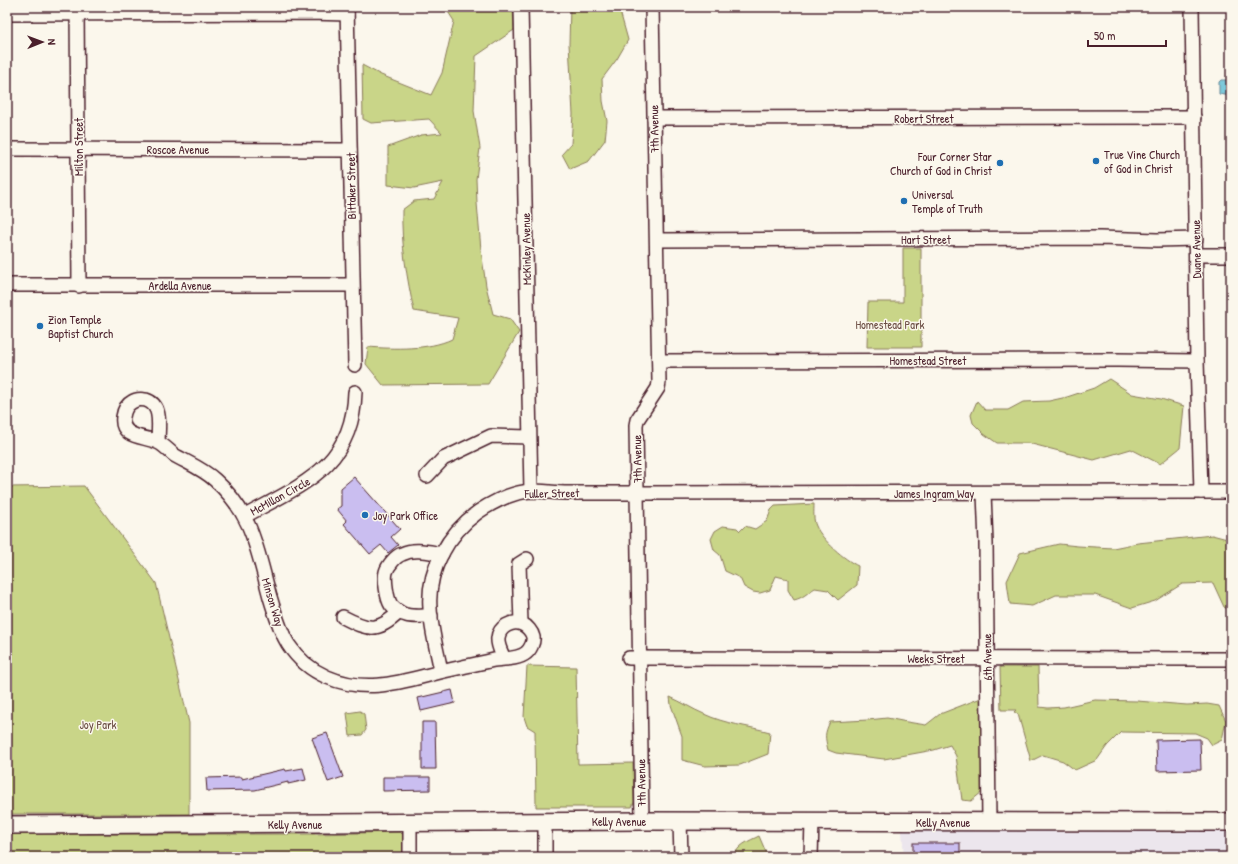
<svg xmlns="http://www.w3.org/2000/svg" width="1238" height="864" font-family="'Patrick Hand',sans-serif">
	<style>
		.built { fill: #ece6ed }
		.green { fill: #c9d588; stroke: #8a7a5a }
		.water { fill: #7cc9da; stroke: #688594 }
		.building { fill: #cabef0; stroke: #4a1f2b }
		.lines { fill: none; stroke-linecap: round; stroke-linejoin: round }
		.minor-casing { stroke: #4a1f2b; stroke-width: 16 }
		.major-casing { stroke: #4a1f2b; stroke-width: 20 }
		.minor { stroke: #fbf7ec; stroke-width: 13 }
		.major { stroke: #fbf7ec; stroke-width: 17 }
		.poi-dot { fill: #1f6fb2; stroke: #fbf7ec; stroke-width: 1.5 }
		.labels { text-anchor: middle; dominant-baseline: central; stroke-width: 3; stroke-linejoin: round; paint-order: stroke }
		.street-label { font-size: 12px; fill: #4a1f2b; stroke: #fbf7ec }
		.poi-label { font-size: 12px; fill: #4a1f2b; stroke: #fbf7ec; text-anchor: start }
		.park-label { font-size: 12px; fill: #6a4c42; stroke: #fbf7ec }
	</style>
	<rect width="100%" height="100%" fill="#fbf7ec"/>
	<filter id="ink" filterUnits="userSpaceOnUse"><feTurbulence type="fractalNoise" baseFrequency=".025" numOctaves="2"/><feDisplacementMap in="SourceGraphic" scale="8" xChannelSelector="R" yChannelSelector="G"/><feConvolveMatrix kernelMatrix="1 2 1 2 8 2 1 2 1" color-interpolation-filters="sRGB"/></filter>
	<g filter="url(#ink)">
		<polygon class="built" points="902,831 1231,832 1231,857 904,857"/>
		<g class="green">
			<path d="M 445,7 L 513,7 L 514,30 L 476,56 L 474,111 L 480,148 L 476,179 L 477,203 L 481,250 L 486,286 L 493,314 L 510,319 L 519,332 L 488,384 L 383,385 L 366,364 L 368,347 C 393,349 429,350 452,339 L 458,318 L 414,311 C 407,278 401,245 402,210 L 414,201 L 434,199 L 443,182 L 414,188 L 388,185 L 388,147 L 421,135 L 442,133 L 429,119 L 371,123 L 363,119 L 362,65 L 381,75 L 431,95 L 442,73 L 454,21 Z"/>
			<polygon points="570,7 622,7 621,15 628,40 617,59 602,79 603,101 607,121 605,140 589,161 570,169 562,154 571,144 573,114 569,44"/>
			<polygon points="903,248 921,248 921,347 867,347 868,302 903,302"/>
			<polygon points="1109,379 1132,394 1161,399 1184,406 1180,448 1160,464 1131,449 1094,460 1028,443 997,443 984,434 973,423 971,415 977,401 985,410 1008,410 1023,402 1049,401 1067,397 1094,388"/>
			<polygon points="84,486 156,583 189,723 189,814 7,814 7,487"/>
			<path d="M 814,504 C 814,511 813,520 816,526 C 822,540 845,560 858,566 L 857,585 L 838,600 L 828,590 L 815,588 C 807,593 803,598 794,600 L 788,590 L 788,579 L 776,576 L 770,590 L 760,593 L 753,592 L 744,587 L 740,578 L 725,571 L 720,555 L 714,550 L 711,539 L 715,531 L 723,526 L 737,528 L 740,531 L 745,526 L 755,529 L 767,521 L 771,510 L 775,506 Z"/>
			<polygon points="1212,535 1231,540 1231,611 1224,607 1213,583 1182,584 1155,601 1132,608 1095,595 1056,595 1032,606 1010,604 1007,581 1020,553 1059,544 1078,546 1113,548 1138,543"/>
			<polygon points="527,666 576,667 578,764 633,763 634,802 632,807 536,807 535,731 527,726 524,717"/>
			<polygon points="1000,667 1038,667 1039,707 1048,708 1064,707 1095,700 1137,701 1187,705 1207,704 1219,706 1226,721 1222,740 1212,745 1207,738 1195,733 1121,732 1107,746 1097,760 1075,770 1063,761 1043,755 1031,761 1018,714 1014,712 1016,710 1001,710"/>
			<path d="M 670,697 C 682,702 692,709 704,714 C 725,724 748,726 770,732 L 768,754 L 740,765 L 705,766 L 682,760 L 682,736 L 671,705 Z"/>
			<path d="M 981,698 L 984,730 L 983,786 L 982,792 L 971,801 L 962,800 L 956,756 L 950,745 L 934,750 L 884,759 L 836,753 L 828,750 C 825,737 824,734 830,722 L 868,720 L 887,718 L 907,722 L 926,725 L 940,714 Z"/>
			<polygon points="360,711 364,714 366,730 362,735 350,736 347,713"/>
			<polygon points="400,832 404,836 406,857 7,857 7,834 315,834"/>
			<path d="M 759,836 L 768,857 L 734,857 C 737,845 749,841 759,836 Z"/>
		</g>
		<polygon class="water" points="1221,80 1231,80 1231,96 1219,94 1219,82"/>
		<g class="building">
			<polygon points="354,477 400,529 391,537 398,545 388,553 381,545 370,554 344,524 347,521 337,509 341,506 341,488"/>
			<polygon points="452,690 455,703 421,711 418,698"/>
			<polygon points="422,722 435,722 436,769 422,769"/>
			<polygon points="327,733 343,777 328,782 312,738"/>
			<polygon points="1200,739 1201,770 1157,771 1156,740"/>
			<polygon points="303,768 306,780 288,784 288,782 255,790 207,791 206,778 242,777 242,779 285,769 286,771"/>
			<polygon points="383,777 430,777 430,790 383,791"/>
			<rect x="913" y="843" width="47" height="14"/>
		</g>
		<g class="lines">
			<g class="minor-casing">
				<g id="minor">
					<polyline points="77,7 79,286"/>
					<polyline points="347,7 355,365"/>
					<polyline points="521,7 531,491"/>
					<polyline points="1192,7 1197,361 1201,492"/>
					<polyline points="7,14 309,13 347,14"/>
					<polyline points="654,118 1194,117"/>
					<polyline points="7,149 350,150"/>
					<polyline points="657,240 1100,238 1157,240 1196,239"/>
					<polyline points="1197,255 1231,255"/>
					<polyline points="7,285 352,285"/>
					<polyline points="659,361 1117,360 1197,361"/>
					<path d="M 158,442 C 158,428 163,405 146,400 C 141,399 136,399 132,402 C 126,405 124,410 123,417 C 120,438 144,436 157,442 C 163,444 169,451 174,455 C 188,463 203,469 215,480 C 253,514 257,550 270,597 C 275,613 279,629 288,644 C 297,658 311,670 327,677 C 373,697 413,677 458,668 C 470,665 482,663 494,660 C 503,659 519,659 526,653 C 530,650 534,642 533,637 C 532,632 527,626 522,624 C 512,620 499,627 498,638 C 497,646 502,653 504,659"/>
					<polyline points="427,476 443,459 491,436 529,437"/>
					<polyline points="984,493 986,543 989,822"/>
					<path d="M 245,516 C 301,485 353,467 355,392"/>
					<path d="M 431,616 C 423,616 413,617 406,615 C 401,614 394,609 391,605 C 387,599 384,579 386,572 C 388,565 396,556 402,554 C 414,548 429,552 442,554"/>
					<path d="M 343,617 C 368,630 378,633 399,612"/>
					<polyline points="521,623 519,564 527,559"/>
					<polyline points="629,658 1231,659"/>
					<path d="M 441,671 C 437,650 431,630 430,608 C 427,570 448,534 478,512 C 493,502 513,492 531,491 C 543,491 556,493 568,493 C 591,493 614,493 638,493 L 1231,492"/>
					<polyline points="642,821 636,425 637,420 658,388 659,382 652,7"/>
					<polyline points="680,821 681,857"/>
					<polyline points="545,822 545,857"/>
					<polyline points="410,857 410,823"/>
					<polyline points="811,857 812,822"/>
				</g>
			</g>
			<g class="major-casing">
				<polyline id="major" points="7,825 642,821 1231,822"/>
			</g>
			<use href="#minor" class="minor"/>
			<use href="#major" class="major"/>
		</g>
	</g>
	<g class="poi-dot">
		<circle cx="1096" cy="161" r="4"/>
		<circle cx="1000" cy="163" r="4"/>
		<circle cx="904" cy="201" r="4"/>
		<circle cx="40" cy="326" r="4"/>
		<circle cx="365" cy="515" r="4"/>
	</g>
	<g class="labels">
		<g class="street-label">
			<text x="924" y="118">Robert Street</text>
			<text transform="translate(654 129) rotate(-91)">7th Avenue</text>
			<text transform="translate(78 147) rotate(-90)">Milton Street</text>
			<text x="178" y="149">Roscoe Avenue</text>
			<text transform="translate(351 186) rotate(-91)">Bittaker Street</text>
			<text x="926" y="239">Hart Street</text>
			<text transform="translate(526 249) rotate(-91)">McKinley Avenue</text>
			<text transform="translate(1196 249) rotate(-91)">Duane Avenue</text>
			<text x="180" y="285">Ardella Avenue</text>
			<text x="928" y="360">Homestead Street</text>
			<text transform="translate(637 459) rotate(-91)">7th Avenue</text>
			<text transform="translate(552 493) rotate(-1)">Fuller Street</text>
			<text x="934" y="493">James Ingram Way</text>
			<text transform="translate(280 496) rotate(-29)">McMillan Circle</text>
			<text transform="translate(273 602) rotate(73)">Minson Way</text>
			<text transform="translate(987 657) rotate(-91)">6th Avenue</text>
			<text x="936" y="658">Weeks Street</text>
			<text transform="translate(641 783) rotate(-91)">7th Avenue</text>
			<text x="619" y="821">Kelly Avenue</text>
			<text x="943" y="822">Kelly Avenue</text>
			<text x="295" y="824">Kelly Avenue</text>
		</g>
		<g class="poi-label">
			<text x="1104" y="154">True Vine Church<tspan x="1104" dy="14">of God in Christ</tspan></text>
			<text x="992" y="156" text-anchor="end">Four Corner Star<tspan x="992" dy="14">Church of God in Christ</tspan></text>
			<text x="912" y="194">Universal<tspan x="912" dy="14">Temple of Truth</tspan></text>
			<text x="48" y="319">Zion Temple<tspan x="48" dy="14">Baptist Church</tspan></text>
			<text x="373" y="515">Joy Park Office</text>
		</g>
		<g class="park-label">
			<text x="890" y="324">Homestead Park</text>
			<text x="98" y="724">Joy Park</text>
		</g>
	</g>
	<rect width="1238" height="864" fill="none" stroke="#fbf7ec" stroke-width="24"/>
	<rect x="12" y="12" width="1214" height="840" fill="none" stroke="#4a1f2b" stroke-width="1.5" filter="url(#ink)"/>
	<g transform="translate(42 42) rotate(89)" stroke="#fbf7ec" stroke-width="3" paint-order="stroke">
	<path d="M0-3L7 15L0 10L-7 15Z" fill="#4a1f2b"/>
	<text y="-6" font-size="11" font-weight="bold" text-anchor="middle" fill="#4a1f2b">N</text>
	</g>
	<path d="M1088 40v6h78v-6" fill="none" stroke="#4a1f2b" stroke-width="2"/>
	<text x="1094" y="40" font-size="12" fill="#4a1f2b" stroke="#fbf7ec" stroke-width="3" paint-order="stroke">50 m</text>
</svg>
